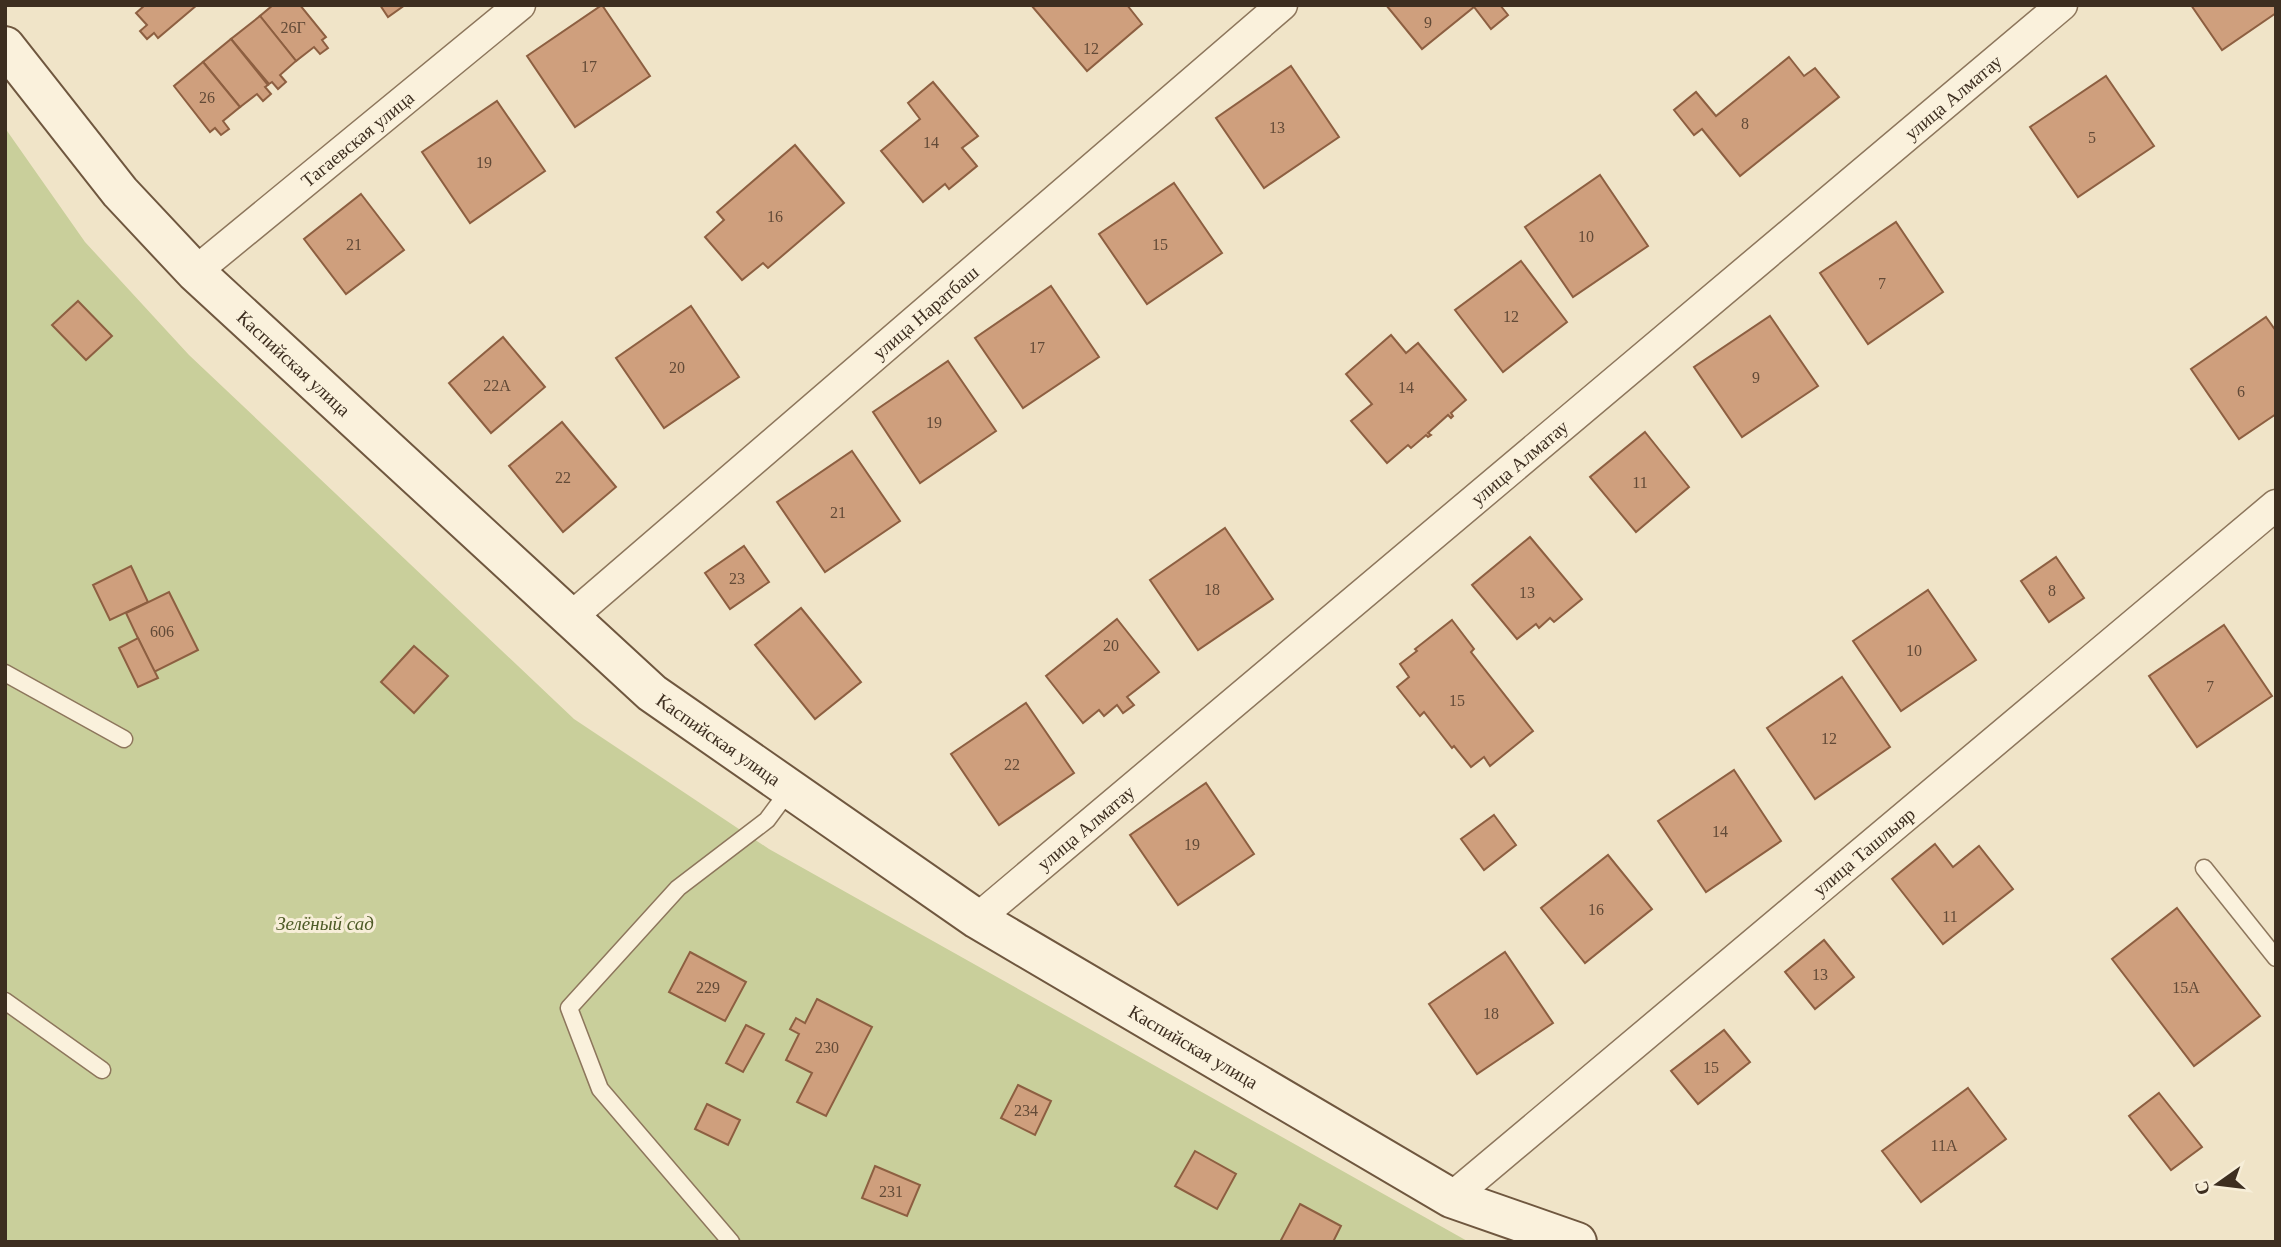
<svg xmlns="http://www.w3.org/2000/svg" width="2281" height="1247" font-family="'Times New Roman',serif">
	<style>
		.green { fill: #c9cf9b }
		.building { fill: #cf9f7d; stroke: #8d5f41; stroke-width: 2 }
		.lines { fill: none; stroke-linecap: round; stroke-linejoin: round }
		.lane-casing { stroke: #8d765c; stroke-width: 19 }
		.street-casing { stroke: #8d765c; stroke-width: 33 }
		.secondary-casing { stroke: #6f573f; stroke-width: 42 }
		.lane { stroke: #faf1dc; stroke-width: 16 }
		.street { stroke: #faf1dc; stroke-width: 30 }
		.secondary { stroke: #faf1dc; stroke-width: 38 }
		.labels { text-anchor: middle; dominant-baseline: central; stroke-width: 6; stroke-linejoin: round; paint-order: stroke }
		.number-label { font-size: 16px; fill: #624a37 }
		.street-label { font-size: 19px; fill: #3d2e20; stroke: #f7eed8 }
		.park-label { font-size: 19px; font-style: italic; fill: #4d5a26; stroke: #f7eed8 }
	</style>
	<rect width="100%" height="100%" fill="#f0e4c8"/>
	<polygon class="green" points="5,128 85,242 189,355 574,719 769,849 1469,1242 5,1242"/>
	<g class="building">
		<polygon points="145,5 197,5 158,38 154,33 147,39 140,31 147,25 136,13"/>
		<polygon points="273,5 300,5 326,37 322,40 328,48 320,54 314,47 296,61 260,16"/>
		<polygon points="380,5 405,5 388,17"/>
		<polygon points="602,5 650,76 575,127 527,56"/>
		<polygon points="1031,5 1127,5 1142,24 1087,71"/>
		<polygon points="1386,5 1500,5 1508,15 1491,29 1474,7 1422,49"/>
		<polygon points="2191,5 2276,5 2276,13 2222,50"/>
		<polygon points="260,16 296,61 280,75 286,82 278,89 272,82 269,84 231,39"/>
		<polygon points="231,39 268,85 265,87 271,94 263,101 257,94 240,107 203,62"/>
		<polygon points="1789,57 1804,76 1815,68 1839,97 1740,176 1702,129 1694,135 1674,110 1696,92 1716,116"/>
		<polygon points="203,62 240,107 223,121 229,129 221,135 215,128 210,132 174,86"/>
		<polygon points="1291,66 1339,137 1264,188 1216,118"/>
		<polygon points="2106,76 2154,146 2078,197 2030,127"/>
		<polygon points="933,82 978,136 962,148 977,166 949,189 945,184 923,202 881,151 920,119 908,103"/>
		<polygon points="497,101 545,171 470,223 422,152"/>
		<polygon points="795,145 844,203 768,268 763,263 742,280 705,237 724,220 717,212"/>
		<polygon points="1600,175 1648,246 1573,297 1525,227"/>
		<polygon points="1174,183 1222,253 1147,304 1099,234"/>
		<polygon points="361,194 404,250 346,294 304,239"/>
		<polygon points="1896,222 1943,292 1868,344 1820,273"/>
		<polygon points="1521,261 1567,322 1503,372 1455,310"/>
		<polygon points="1051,286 1099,357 1023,408 975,338"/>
		<polygon points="78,301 112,336 86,360 52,325"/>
		<polygon points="691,306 739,377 664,428 616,358"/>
		<polygon points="1770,316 1818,386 1742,437 1694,367"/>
		<polygon points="2266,317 2276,331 2276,414 2239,439 2191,369"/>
		<polygon points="1391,335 1406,353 1418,343 1466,400 1451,413 1453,416 1451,418 1448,415 1428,433 1431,435 1428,437 1426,435 1411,448 1408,445 1387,463 1351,421 1372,404 1346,374"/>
		<polygon points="503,337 545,387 491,433 449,383"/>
		<polygon points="948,361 996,431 920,483 873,412"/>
		<polygon points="562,422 616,487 563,532 509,466"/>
		<polygon points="1645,432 1689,487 1636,532 1590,477"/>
		<polygon points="852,451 900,521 825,572 777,502"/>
		<polygon points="1225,528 1273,599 1198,650 1150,580"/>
		<polygon points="1530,537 1582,599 1554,622 1550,618 1539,628 1536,624 1517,639 1472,585"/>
		<polygon points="744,546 769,582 730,609 705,573"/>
		<polygon points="2056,557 2084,598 2049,622 2021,581"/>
		<polygon points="131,566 148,602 110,620 93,585"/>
		<polygon points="1928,590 1976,660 1901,711 1853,641"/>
		<polygon points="169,592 198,650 154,672 126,613"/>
		<polygon points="801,608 861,682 815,719 755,645"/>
		<polygon points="1117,619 1159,672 1127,697 1134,705 1123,713 1117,705 1104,716 1099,710 1083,723 1046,676"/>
		<polygon points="1452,620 1474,649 1471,652 1533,731 1490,766 1484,757 1471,767 1454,746 1452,748 1424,712 1420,716 1397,687 1409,677 1400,664 1417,651 1415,649"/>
		<polygon points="2224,625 2272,696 2197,747 2149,676"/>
		<polygon points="138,638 158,678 138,687 119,648"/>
		<polygon points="414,646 448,676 414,713 381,682"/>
		<polygon points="1842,677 1890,747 1815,799 1767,728"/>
		<polygon points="1026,703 1074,773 999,825 951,754"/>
		<polygon points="1734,770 1781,841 1706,892 1658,821"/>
		<polygon points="1206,783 1254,854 1178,905 1130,835"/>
		<polygon points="1494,815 1516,845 1484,870 1461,839"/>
		<polygon points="1935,844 1953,867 1979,846 2013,889 1943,944 1892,879"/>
		<polygon points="1608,855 1652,909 1585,963 1541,908"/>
		<polygon points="2177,908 2260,1016 2194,1066 2112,959"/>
		<polygon points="1824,940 1854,977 1815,1009 1785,972"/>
		<polygon points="690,952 746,982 725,1021 669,992"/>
		<polygon points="1505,952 1553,1023 1477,1074 1429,1004"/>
		<polygon points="817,999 872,1027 826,1116 797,1102 812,1073 786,1060 799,1034 790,1029 796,1018 805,1023"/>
		<polygon points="746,1025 764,1034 743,1072 726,1063"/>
		<polygon points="1724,1030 1750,1062 1698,1104 1671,1071"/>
		<polygon points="1018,1085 1051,1101 1035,1135 1001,1118"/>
		<polygon points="1968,1088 2006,1139 1921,1202 1882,1151"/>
		<polygon points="2159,1093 2202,1147 2171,1170 2129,1116"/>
		<polygon points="707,1104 740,1120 728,1145 695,1129"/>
		<polygon points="1195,1151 1236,1174 1217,1209 1175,1186"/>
		<polygon points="875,1166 920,1185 907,1216 862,1198"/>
		<polygon points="1300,1204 1341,1226 1333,1242 1280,1242"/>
	</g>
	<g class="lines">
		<g class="lane-casing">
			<g id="lane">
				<polyline points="5,673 124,739"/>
				<polyline points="2204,868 2276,958"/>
				<polyline points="5,1001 102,1070"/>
				<polyline points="731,1242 600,1089 569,1008 678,888 767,820 790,789"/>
			</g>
		</g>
		<g class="street-casing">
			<g id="street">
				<path id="s1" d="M 195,272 L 520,5"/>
				<path id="s2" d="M 570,618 L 1282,5"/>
				<path id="s3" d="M 977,919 L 2062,5"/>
				<path id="s4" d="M 1451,1198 L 2276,505"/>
			</g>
		</g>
		<g class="secondary-casing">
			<g id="secondary">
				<path id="s5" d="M 5,46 L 120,192 L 195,272 L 652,693 L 977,919 L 1451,1198 L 1577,1242"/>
			</g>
		</g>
		<use href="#lane" class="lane"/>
		<use href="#street" class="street"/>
		<use href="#secondary" class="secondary"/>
	</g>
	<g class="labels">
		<g class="number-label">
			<text x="1428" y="22">9</text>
			<text x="293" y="27">26Г</text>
			<text x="1091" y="48">12</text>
			<text x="589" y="66">17</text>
			<text x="207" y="97">26</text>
			<text x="1745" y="123">8</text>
			<text x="1277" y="127">13</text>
			<text x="2092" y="137">5</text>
			<text x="931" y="142">14</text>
			<text x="484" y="162">19</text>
			<text x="775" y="216">16</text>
			<text x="1586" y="236">10</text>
			<text x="354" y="244">21</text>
			<text x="1160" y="244">15</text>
			<text x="1882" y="283">7</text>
			<text x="1511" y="316">12</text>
			<text x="1037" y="347">17</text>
			<text x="677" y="367">20</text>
			<text x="1756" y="377">9</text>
			<text x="497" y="385">22А</text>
			<text x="1406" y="387">14</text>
			<text x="2241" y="391">6</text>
			<text x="934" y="422">19</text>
			<text x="563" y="477">22</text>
			<text x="1640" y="482">11</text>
			<text x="838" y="512">21</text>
			<text x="737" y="578">23</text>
			<text x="1212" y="589">18</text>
			<text x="2052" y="590">8</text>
			<text x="1527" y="592">13</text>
			<text x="162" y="631">606</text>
			<text x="1111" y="645">20</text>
			<text x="1914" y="650">10</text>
			<text x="2210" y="686">7</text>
			<text x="1457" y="700">15</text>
			<text x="1829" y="738">12</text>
			<text x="1012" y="764">22</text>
			<text x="1720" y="831">14</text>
			<text x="1192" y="844">19</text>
			<text x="1596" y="909">16</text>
			<text x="1950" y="916">11</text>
			<text x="1820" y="974">13</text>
			<text x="708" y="987">229</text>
			<text x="2186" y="987">15А</text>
			<text x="1491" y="1013">18</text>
			<text x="827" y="1047">230</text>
			<text x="1711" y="1067">15</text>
			<text x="1026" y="1110">234</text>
			<text x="1944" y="1145">11А</text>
			<text x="891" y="1191">231</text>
		</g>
		<g class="street-label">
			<text stroke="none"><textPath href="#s3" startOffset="1276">улица Алматау</textPath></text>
			<text stroke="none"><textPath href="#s1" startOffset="210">Тагаевская улица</textPath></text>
			<text stroke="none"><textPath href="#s2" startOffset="469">улица Наратбаш</textPath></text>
			<text stroke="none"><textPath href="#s5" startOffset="430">Каспийская улица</textPath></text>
			<text stroke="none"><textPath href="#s3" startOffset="709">улица Алматау</textPath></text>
			<text stroke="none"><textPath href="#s5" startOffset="998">Каспийская улица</textPath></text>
			<text stroke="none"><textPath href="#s3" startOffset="142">улица Алматау</textPath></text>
			<text stroke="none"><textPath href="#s4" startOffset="539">улица Ташлыяр</textPath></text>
			<text stroke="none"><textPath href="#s5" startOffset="1564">Каспийская улица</textPath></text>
		</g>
		<g class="park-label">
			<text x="325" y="923">Зелёный сад</text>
		</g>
	</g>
	<rect width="2281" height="1247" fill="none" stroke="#3d2e20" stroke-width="14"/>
	<g transform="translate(2218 1184) rotate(256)" stroke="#f7eed8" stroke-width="5" paint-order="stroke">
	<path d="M0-5L12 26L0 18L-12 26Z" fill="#3d2e20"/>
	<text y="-10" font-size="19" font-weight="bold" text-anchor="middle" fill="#3d2e20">С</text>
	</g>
</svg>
